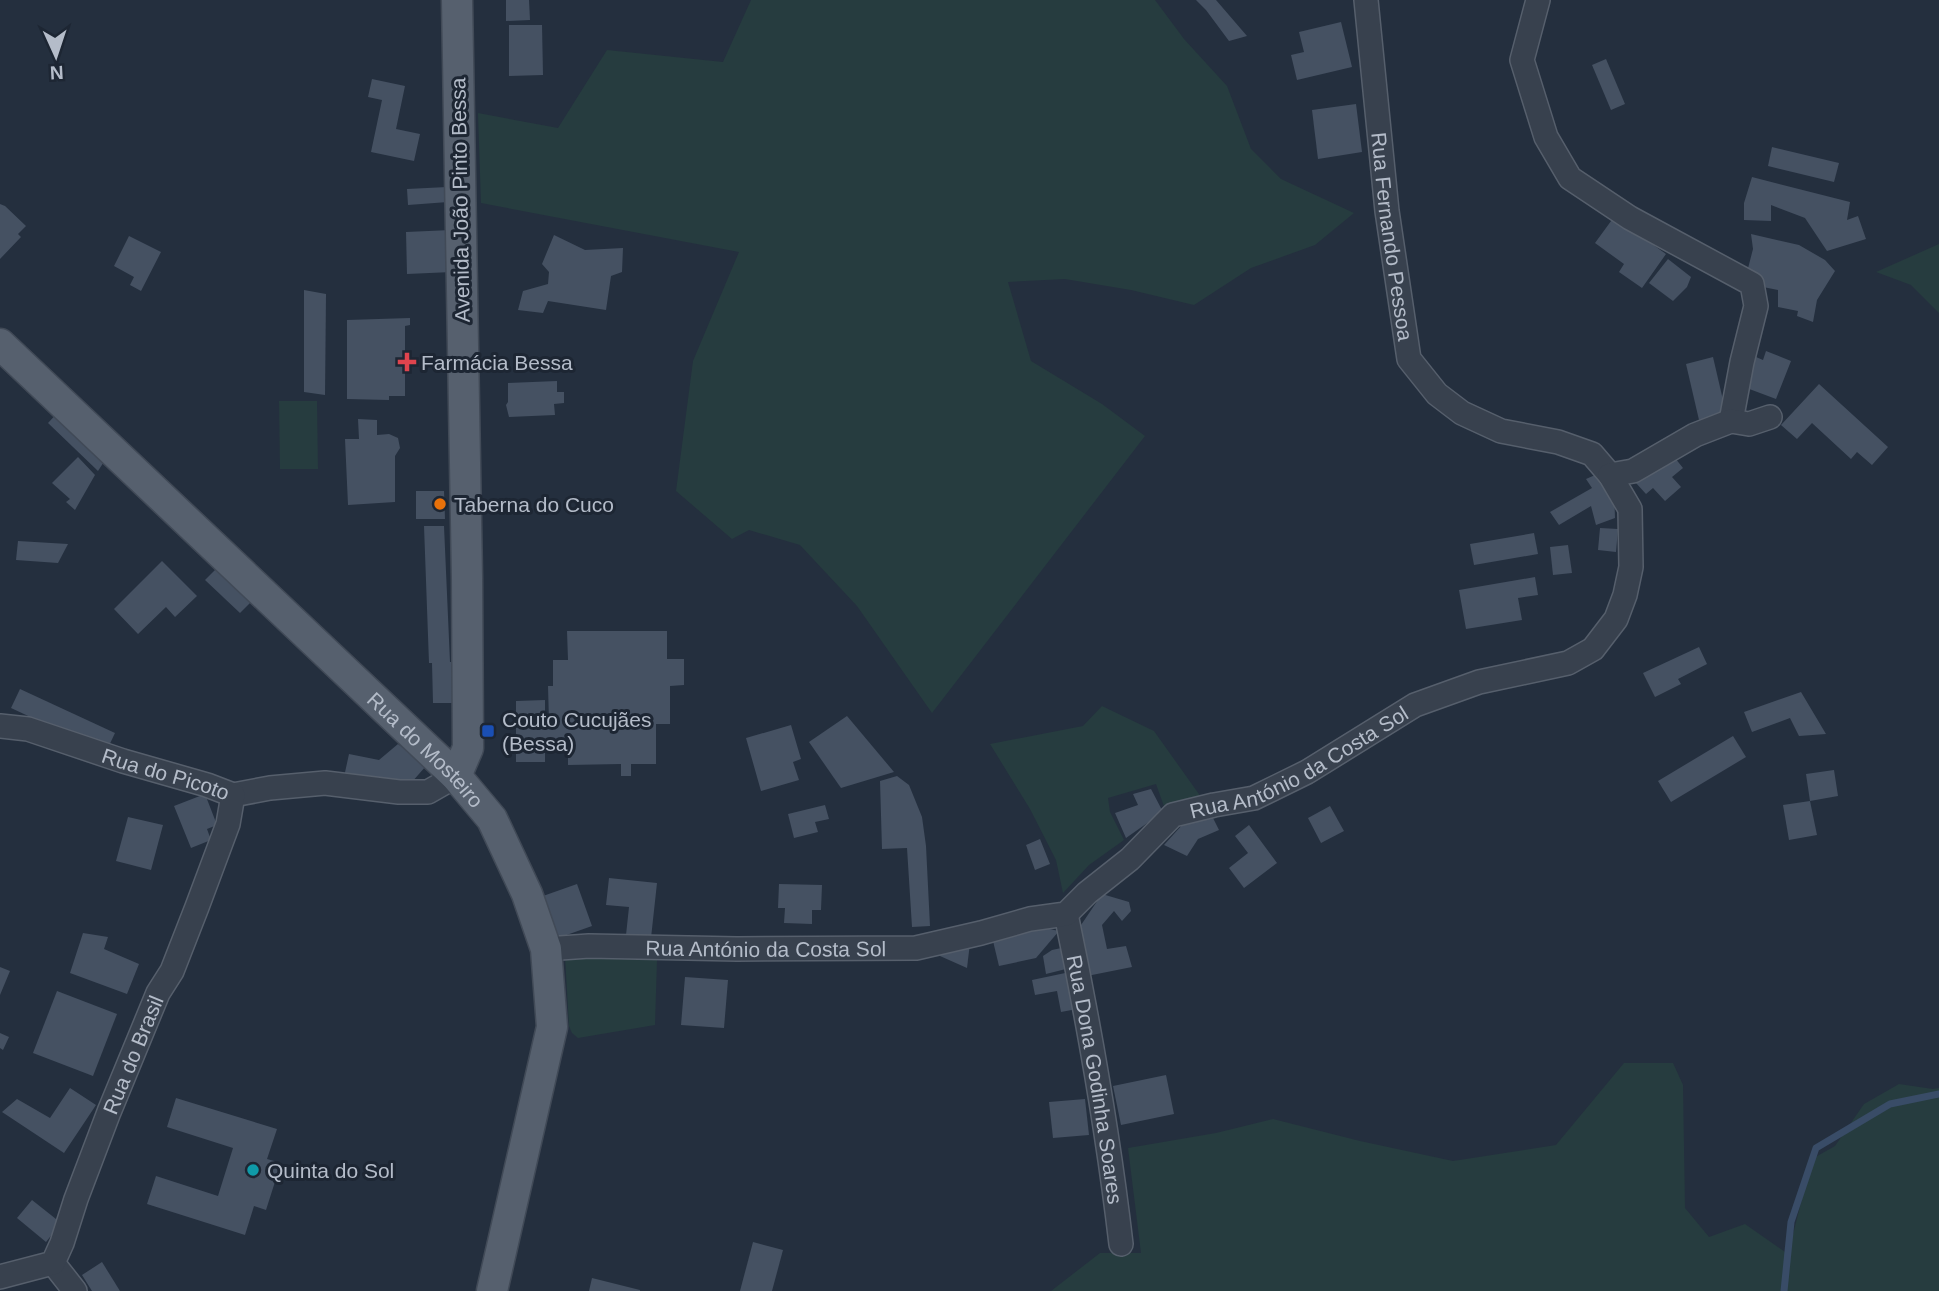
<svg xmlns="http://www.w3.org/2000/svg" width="1939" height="1291" font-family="Arial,sans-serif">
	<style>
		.green { fill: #263c3f }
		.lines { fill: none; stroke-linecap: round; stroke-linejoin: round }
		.stream { stroke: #394c67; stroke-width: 7 }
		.building { fill: #455162 }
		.minor-casing { stroke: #565f6c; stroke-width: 26 }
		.major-casing { stroke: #414a57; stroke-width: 33 }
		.minor { stroke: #38414e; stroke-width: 23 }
		.major { stroke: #56606e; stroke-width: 30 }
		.health-dot { fill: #e0444e; stroke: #1d2633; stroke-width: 2.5 }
		.food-dot { fill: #e8710a; stroke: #1d2633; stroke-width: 2.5 }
		.transit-dot { fill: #1a4fb4; stroke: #1d2633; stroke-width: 2.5 }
		.culture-dot { fill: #0f9aa8; stroke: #1d2633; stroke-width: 2.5 }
		.labels { text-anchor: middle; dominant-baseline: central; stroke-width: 6; stroke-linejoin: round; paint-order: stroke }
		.street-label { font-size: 21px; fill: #b4bcc9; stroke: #1d2633 }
		.poi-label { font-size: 21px; fill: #b4bcc9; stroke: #1d2633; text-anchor: start }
	</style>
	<rect width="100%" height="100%" fill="#242f3e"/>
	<g class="green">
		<polygon points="751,0 1155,0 1184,39 1227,86 1251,149 1281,179 1354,213 1315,245 1251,268 1194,305 1131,290 1065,279 1008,282 1031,361 1102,404 1145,436 932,713 857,606 800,545 749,530 732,539 676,491 693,361 739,252 481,203 478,113 558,128 607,50 723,62"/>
		<polygon points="1939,244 1939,313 1911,285 1876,272"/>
		<polygon points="279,401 317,401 318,469 280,469"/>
		<polygon points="1102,706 1154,731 1201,797 1165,809 1156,784 1108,798 1110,812 1124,840 1089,865 1063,893 1056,860 1030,809 990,744 1083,726"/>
		<polygon points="654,955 657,960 655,1025 578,1038 572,1033 569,1026 565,956"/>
		<polygon points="1624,1063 1673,1063 1683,1085 1685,1208 1709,1237 1745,1224 1788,1254 1812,1159 1835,1146 1864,1104 1899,1084 1933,1089 1939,1088 1939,1291 1051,1291 1100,1253 1141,1253 1128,1148 1216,1133 1273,1119 1360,1141 1453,1161 1556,1145"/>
	</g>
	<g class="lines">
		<polyline class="stream" points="1784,1291 1791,1222 1816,1148 1890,1104 1939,1094"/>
	</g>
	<g class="building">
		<polygon points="506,0 529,0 530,20 506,21"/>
		<polygon points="1196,0 1216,0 1247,36 1229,41 1206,10"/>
		<polygon points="1341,22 1352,67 1297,80 1291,55 1304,52 1299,32"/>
		<polygon points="509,25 542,25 543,75 509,76"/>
		<polygon points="1606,59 1625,104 1611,110 1592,65"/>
		<polygon points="372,79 405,86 396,129 420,134 414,161 371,152 382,100 368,97"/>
		<polygon points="1356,104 1362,152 1318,159 1312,110"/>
		<polygon points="1772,147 1839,163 1834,182 1768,166"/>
		<polygon points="1752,177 1850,202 1847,220 1858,216 1866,239 1827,251 1805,218 1771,205 1771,221 1744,220 1744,203"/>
		<polygon points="447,187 448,202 408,205 407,189"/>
		<polygon points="0,204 5,206 26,226 18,234 21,237 0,259"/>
		<polygon points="1614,217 1666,254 1642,288 1619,272 1624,264 1595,243"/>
		<polygon points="451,230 452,272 407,274 406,232"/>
		<polygon points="1751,234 1799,245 1825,260 1835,271 1817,300 1813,322 1797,316 1798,311 1778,307 1778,290 1763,287 1746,276 1753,249"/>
		<polygon points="554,235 585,250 623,248 622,272 611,276 606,310 548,301 543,313 518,310 523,291 548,284 549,272 542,264"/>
		<polygon points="129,236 161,252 141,291 130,285 134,277 114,266"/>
		<polygon points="1668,259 1691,277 1687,287 1673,301 1649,283"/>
		<polygon points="304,290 326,294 325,395 304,392"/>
		<polygon points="410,318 410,325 405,326 405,396 389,396 389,400 347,399 347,320"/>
		<polygon points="1766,351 1791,361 1776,399 1744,387 1756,357 1763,360"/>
		<polygon points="1713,357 1726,413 1699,420 1686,364"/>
		<polygon points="557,381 557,392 564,392 564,403 554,404 555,415 509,417 506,405 508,402 508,383"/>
		<polygon points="1819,384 1888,447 1872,465 1857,452 1851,459 1812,423 1797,439 1781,425"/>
		<polygon points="61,409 109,454 98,471 48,423"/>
		<polygon points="358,419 377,420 377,435 389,434 398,438 400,448 395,456 395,502 348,505 345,439 359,439"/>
		<polygon points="1671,453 1683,468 1672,477 1681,487 1665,501 1653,488 1646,494 1636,483"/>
		<polygon points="78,457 95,475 75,510 66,502 70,499 52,483"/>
		<polygon points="1602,472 1614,490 1615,518 1596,525 1591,506 1559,525 1550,512 1592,488 1586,479"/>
		<polygon points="416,491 444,491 445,519 416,519"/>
		<polygon points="424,526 444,526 450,662 453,662 453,703 433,703 432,663 429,663"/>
		<polygon points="1600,528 1618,529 1616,552 1598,550"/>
		<polygon points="1534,533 1538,554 1474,565 1470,544"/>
		<polygon points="18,541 68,544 58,563 16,560"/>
		<polygon points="1568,545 1572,573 1553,575 1550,547"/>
		<polygon points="162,561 197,596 175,617 166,607 138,634 114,609"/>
		<polygon points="218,567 252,601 240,613 205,580"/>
		<polygon points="1535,577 1538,595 1518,598 1522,620 1466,629 1459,590"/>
		<polygon points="567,631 667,631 667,659 684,659 684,685 670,686 670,724 656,724 656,764 631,764 631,776 621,776 621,764 568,765 568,749 545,749 545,762 516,762 516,701 545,700 545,722 549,722 548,686 553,686 553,660 568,660"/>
		<polygon points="1699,647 1707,664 1678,679 1681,684 1655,697 1643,673"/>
		<polygon points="20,689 115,733 106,752 11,708"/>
		<polygon points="1801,692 1826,734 1799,736 1790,718 1752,732 1744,712"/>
		<polygon points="847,716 894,772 841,788 809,742"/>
		<polygon points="791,725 801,759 793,762 799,780 761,791 746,738"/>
		<polygon points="1733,736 1746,757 1671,802 1658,781"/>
		<polygon points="398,744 426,766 411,783 344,777 349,754 379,760"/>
		<polygon points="1834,770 1838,796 1810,801 1806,774"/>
		<polygon points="897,776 909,785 922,817 926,846 930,926 912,927 907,848 882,849 880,781"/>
		<polygon points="1151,789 1163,812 1126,838 1115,813 1138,805 1133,794"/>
		<polygon points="205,794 217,825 207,829 211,840 191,848 174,806"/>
		<polygon points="1810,801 1817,835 1789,840 1783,805"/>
		<polygon points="825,805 829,819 815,822 818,832 794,838 788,814"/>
		<polygon points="1330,806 1344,831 1321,843 1308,818"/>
		<polygon points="1211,814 1219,830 1198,839 1187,856 1164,845 1183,824"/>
		<polygon points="128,817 163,825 151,870 116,861"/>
		<polygon points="1249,825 1277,863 1244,888 1229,868 1248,853 1235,836"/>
		<polygon points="1040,839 1050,864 1035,870 1026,845"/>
		<polygon points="609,878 657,883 651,938 626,935 629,907 606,905"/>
		<polygon points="577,884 592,926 558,938 543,896"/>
		<polygon points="779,884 822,885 821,910 812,910 812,924 784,923 785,908 778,908"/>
		<polygon points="1102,894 1129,902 1131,911 1122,921 1114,911 1102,925 1107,949 1126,946 1132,967 1087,976 1077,931"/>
		<polygon points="1040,927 1059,931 1036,958 999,966 993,941"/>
		<polygon points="83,933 108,937 104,949 139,964 127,994 70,973"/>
		<polygon points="970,943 967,968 940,956 943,947"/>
		<polygon points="1066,947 1070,968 1046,974 1043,956 1052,950"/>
		<polygon points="0,967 10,971 0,995"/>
		<polygon points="1070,972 1077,1009 1061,1012 1057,991 1035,995 1032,980"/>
		<polygon points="685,977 728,980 724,1028 681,1025"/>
		<polygon points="57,991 117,1014 93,1076 33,1053"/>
		<polygon points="0,1033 9,1037 3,1050 0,1048"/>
		<polygon points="1166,1075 1174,1114 1121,1125 1113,1086"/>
		<polygon points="70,1088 96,1105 64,1153 2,1112 17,1099 50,1118"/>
		<polygon points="176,1098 277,1129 267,1159 281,1163 266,1210 254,1206 245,1235 147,1204 156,1176 218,1196 233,1148 167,1127"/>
		<polygon points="1085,1099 1089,1135 1053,1138 1049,1102"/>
		<polygon points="32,1200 61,1223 46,1242 17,1218"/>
		<polygon points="753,1242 783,1250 772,1291 740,1291"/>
		<polygon points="102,1262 120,1291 92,1291 82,1275"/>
		<polygon points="592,1278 640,1290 640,1291 589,1291"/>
	</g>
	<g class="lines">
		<g class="minor-casing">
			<g id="minor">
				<path id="s1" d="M 1366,0 L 1387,211 L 1409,359 L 1437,394 L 1462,413 L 1501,431 L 1558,442 L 1592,454 L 1610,475"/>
				<polyline points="1538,0 1522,60 1546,137 1570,178 1630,218 1752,284 1756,306 1742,362 1731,421"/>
				<path id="s2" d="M 0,726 L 28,729 L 123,761 L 207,785 L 233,795 L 270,788 L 325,783 L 399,792 L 428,792 L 456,776"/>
				<path id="s3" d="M 1066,914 C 1089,1024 1108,1133 1121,1244"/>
				<path id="s4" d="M 546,949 L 589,946 L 737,949 L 916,948 L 981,933 L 1030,919 L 1066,914 L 1087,893 L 1130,859 L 1173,815 L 1214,805 L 1254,798 L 1307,772 L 1415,705 L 1479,682 L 1568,663 L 1593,649 L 1616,619 L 1625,595 L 1631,567 L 1630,509 L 1610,475 L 1633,471 L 1695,435 L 1731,421 L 1749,424 L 1770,417"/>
				<polyline points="53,1263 75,1291"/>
				<path id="s5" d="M 0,1277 L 53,1263 L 62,1243 L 76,1199 L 109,1112 L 158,993 L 172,971 L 197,907 L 228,824 L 233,795"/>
			</g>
		</g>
		<g class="major-casing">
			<g id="major">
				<path id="s6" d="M 0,344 L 456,776 L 492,819 L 527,894 L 546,949 L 552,1027 L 492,1291"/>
				<polyline points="456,776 468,748 467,578 457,0"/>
			</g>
		</g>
		<use href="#minor" class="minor"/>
		<use href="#major" class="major"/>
	</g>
	<path class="health-dot" d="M403.5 351.5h7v7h7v7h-7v7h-7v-7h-7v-7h7z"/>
	<circle class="food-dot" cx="440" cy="504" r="7"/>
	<rect class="transit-dot" x="481" y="724" width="14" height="14" rx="3.5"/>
	<circle class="culture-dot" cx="253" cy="1170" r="7"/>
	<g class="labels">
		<g class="street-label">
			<text transform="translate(460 200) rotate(-91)">Avenida João Pinto Bessa</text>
			<text stroke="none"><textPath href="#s1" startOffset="238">Rua Fernando Pessoa</textPath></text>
			<text stroke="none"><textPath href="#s6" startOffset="588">Rua do Mosteiro</textPath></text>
			<text stroke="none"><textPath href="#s4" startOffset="808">Rua António da Costa Sol</textPath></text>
			<text stroke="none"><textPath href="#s2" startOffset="173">Rua do Picoto</textPath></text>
			<text stroke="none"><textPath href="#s4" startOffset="220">Rua António da Costa Sol</textPath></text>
			<text stroke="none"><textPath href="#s5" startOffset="278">Rua do Brasil</textPath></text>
			<text stroke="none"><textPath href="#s3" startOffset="168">Rua Dona Godinha Soares</textPath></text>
		</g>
		<g class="poi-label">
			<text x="421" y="362">Farmácia Bessa</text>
			<text x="454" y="504">Taberna do Cuco</text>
			<text x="502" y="719">Couto Cucujães<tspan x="502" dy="24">(Bessa)</tspan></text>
			<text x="267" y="1170">Quinta do Sol</text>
		</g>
	</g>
	<g transform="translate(56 56) rotate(177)" stroke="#1d2633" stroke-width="5" paint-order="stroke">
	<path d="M0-5L12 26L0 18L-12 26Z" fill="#b4bcc9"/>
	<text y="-10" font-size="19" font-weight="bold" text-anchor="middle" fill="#b4bcc9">N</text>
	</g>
</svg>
